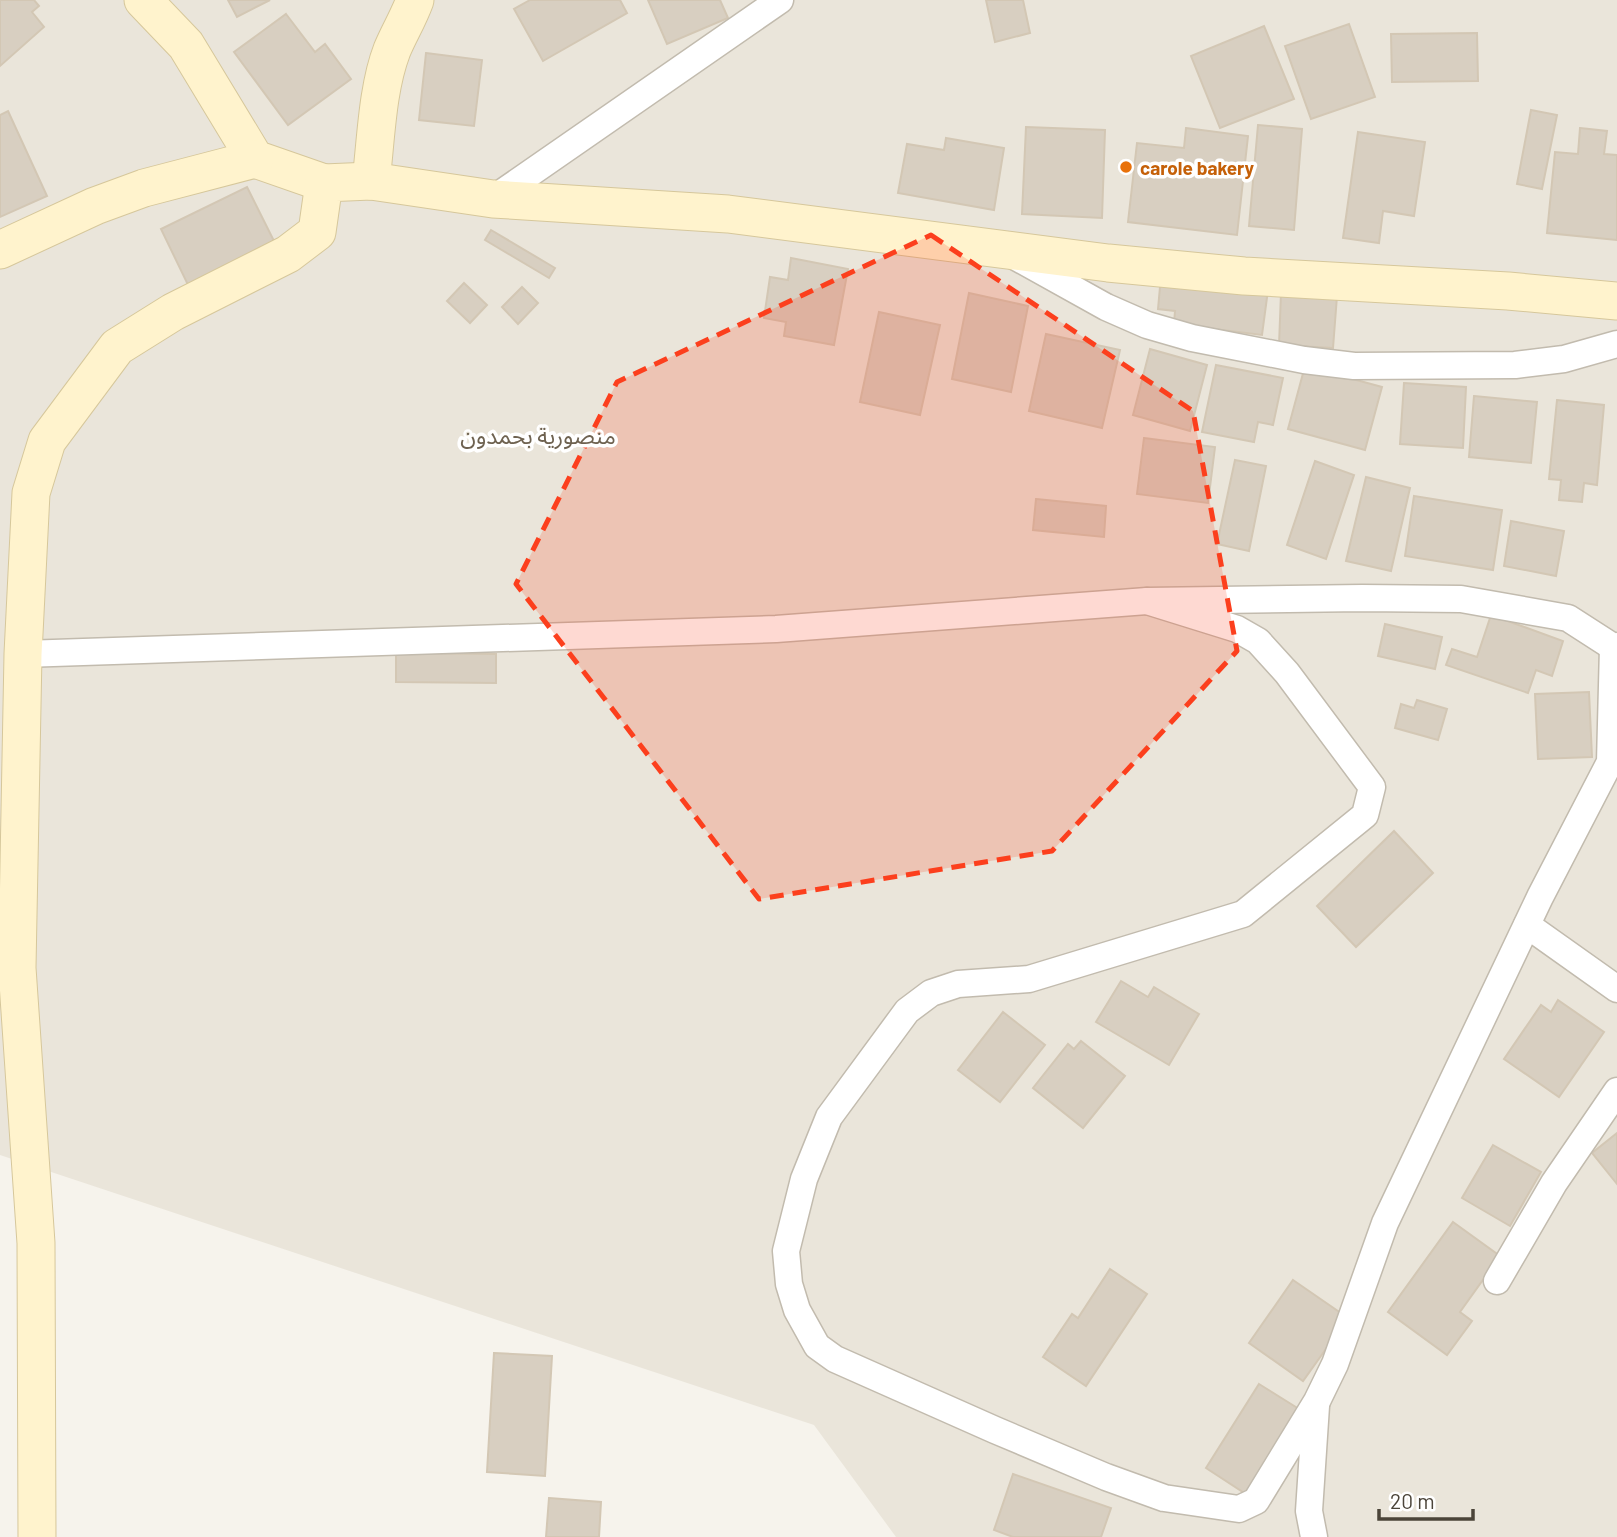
<svg xmlns="http://www.w3.org/2000/svg" width="1617" height="1537" font-family="Barlow,'Noto Sans Arabic',sans-serif">
	<style>
		.residential { fill: #eae5da }
		.building { fill: #d8cfc1; stroke: #d3c7b4; stroke-width: 2 }
		.lines { fill: none; stroke-linecap: round; stroke-linejoin: round }
		.street-casing { stroke: #c2bbae; stroke-width: 29 }
		.secondary-casing { stroke: #d6c79b; stroke-width: 39 }
		.street { stroke: #fff; stroke-width: 26 }
		.secondary { stroke: #fff3cd; stroke-width: 37 }
		.marked { fill: #fc3f1d; fill-opacity: 0.2; stroke: #fc3f1d; stroke-width: 5; stroke-dasharray: 14 9; stroke-linejoin: round }
		.food-dot { fill: #e8710a; stroke: #fff; stroke-width: 2.5 }
		.labels { text-anchor: middle; dominant-baseline: central; stroke-width: 7; stroke-linejoin: round; paint-order: stroke }
		.food-label { font-size: 19px; font-weight: bold; fill: #c56008; stroke: #fff; text-anchor: start }
		.quarter-label { font-size: 23px; fill: #6e6250; stroke: #fff }
	</style>
	<rect width="100%" height="100%" fill="#f6f3ec"/>
	<polygon class="residential" points="0,0 1617,0 1617,1537 896,1537 814,1425 0,1155"/>
	<g class="building">
		<polygon points="0,0 34,0 39,6 32,12 44,27 0,66"/>
		<polygon points="228,0 270,0 237,17"/>
		<polygon points="530,0 620,0 627,13 543,61 514,9"/>
		<polygon points="648,0 720,0 728,18 667,44"/>
		<polygon points="986,0 1023,0 1030,33 995,42"/>
		<polygon points="286,14 315,52 325,44 351,79 288,125 234,52"/>
		<polygon points="1349,24 1375,97 1311,119 1285,46"/>
		<polygon points="1264,26 1294,99 1220,128 1191,56"/>
		<polygon points="1477,33 1478,81 1392,82 1391,34"/>
		<polygon points="426,53 482,60 474,126 419,120"/>
		<polygon points="1531,110 1557,115 1542,189 1517,184"/>
		<polygon points="8,111 47,196 0,217 0,115"/>
		<polygon points="1258,125 1302,129 1294,230 1249,226"/>
		<polygon points="1026,127 1105,130 1102,218 1022,214"/>
		<polygon points="1186,128 1248,136 1237,235 1128,222 1137,143 1184,148"/>
		<polygon points="1580,128 1607,131 1604,154 1617,155 1617,240 1547,233 1555,152 1578,154"/>
		<polygon points="1358,132 1425,142 1414,216 1383,211 1379,243 1343,238"/>
		<polygon points="946,138 1004,148 994,210 898,193 907,144 944,150"/>
		<polygon points="247,187 277,247 190,289 161,229"/>
		<polygon points="491,230 555,268 549,278 485,240"/>
		<polygon points="791,258 848,269 834,345 784,336 786,322 764,318 770,277 788,280"/>
		<polygon points="1161,276 1268,290 1262,335 1174,324 1175,311 1158,309"/>
		<polygon points="464,283 487,305 470,323 447,301"/>
		<polygon points="522,287 538,303 518,324 502,307"/>
		<polygon points="969,293 1028,306 1011,392 952,379"/>
		<polygon points="1281,293 1337,296 1333,348 1279,345"/>
		<polygon points="879,312 940,325 920,415 860,402"/>
		<polygon points="1046,334 1120,350 1102,428 1029,411"/>
		<polygon points="1150,349 1207,365 1190,431 1133,415"/>
		<polygon points="1216,365 1283,378 1273,425 1258,422 1254,442 1202,432"/>
		<polygon points="1305,366 1382,387 1365,450 1288,429"/>
		<polygon points="1404,383 1466,387 1463,448 1400,444"/>
		<polygon points="1474,396 1537,402 1531,463 1469,457"/>
		<polygon points="1557,400 1604,405 1597,485 1584,483 1582,502 1559,500 1561,480 1549,479"/>
		<polygon points="1144,438 1215,447 1208,503 1137,494"/>
		<polygon points="1235,460 1266,466 1249,551 1217,544"/>
		<polygon points="1315,461 1354,475 1326,559 1287,545"/>
		<polygon points="1366,477 1410,488 1391,571 1346,561"/>
		<polygon points="1414,496 1502,510 1493,570 1405,556"/>
		<polygon points="1036,499 1106,506 1104,537 1033,530"/>
		<polygon points="1511,521 1564,531 1556,576 1504,566"/>
		<polygon points="1491,615 1563,641 1552,676 1536,670 1528,693 1446,665 1452,649 1477,657"/>
		<polygon points="1385,624 1442,637 1435,669 1378,656"/>
		<polygon points="396,653 496,654 496,683 396,682"/>
		<polygon points="1589,692 1592,757 1538,759 1535,694"/>
		<polygon points="1417,700 1447,709 1438,740 1395,728 1401,704 1414,708"/>
		<polygon points="1394,831 1433,873 1356,947 1317,906"/>
		<polygon points="1121,981 1148,997 1154,987 1199,1014 1169,1065 1096,1022"/>
		<polygon points="1558,1000 1604,1032 1559,1097 1504,1059 1541,1005 1551,1012"/>
		<polygon points="1003,1012 1045,1045 1000,1102 958,1070"/>
		<polygon points="1081,1041 1125,1076 1083,1128 1033,1088 1068,1044 1074,1049"/>
		<polygon points="1617,1133 1617,1184 1592,1153"/>
		<polygon points="1493,1145 1541,1172 1510,1226 1462,1198"/>
		<polygon points="1453,1222 1500,1256 1460,1312 1472,1321 1447,1355 1388,1312"/>
		<polygon points="1110,1269 1147,1294 1086,1386 1043,1357 1072,1314 1078,1318"/>
		<polygon points="1293,1280 1348,1318 1303,1381 1249,1343"/>
		<polygon points="494,1353 552,1356 545,1476 487,1472"/>
		<polygon points="1259,1384 1299,1409 1246,1494 1206,1468"/>
		<polygon points="1013,1474 1111,1508 1101,1537 1013,1537 994,1530"/>
		<polygon points="549,1498 601,1502 599,1537 546,1537"/>
	</g>
	<g class="lines">
		<g class="street-casing">
			<g id="street">
				<polyline points="493,199 780,0"/>
				<polyline points="1016,257 1106,307 1147,325 1192,338 1304,360 1354,366 1515,365 1564,359 1617,344"/>
				<polyline points="1147,601 1237,629 1258,641 1287,673 1372,787 1365,815 1243,914 1029,979 958,984 931,993 907,1011 829,1117 804,1179 786,1251 789,1284 797,1310 817,1346 835,1359 995,1430 1106,1477 1164,1498 1239,1509 1256,1501 1317,1401 1335,1364 1385,1223 1540,897 1610,762 1613,647"/>
				<polyline points="23,654 776,629 1147,601 1362,598 1461,599 1568,618 1613,647 1617,646"/>
				<polyline points="1527,925 1617,989"/>
				<polyline points="1497,1281 1554,1183 1617,1091"/>
				<polyline points="1314,1537 1309,1511 1316,1406"/>
			</g>
		</g>
		<g class="secondary-casing">
			<g id="secondary">
				<polyline points="143,0 186,45 255,159 324,183"/>
				<path d="M 371,181 C 376,140 377,89 392,50 C 399,33 408,19 415,0"/>
				<polyline points="0,250 95,206 144,188 255,159"/>
				<polyline points="37,1537 36,1243 17,968 23,654 31,493 47,441 117,347 173,312 288,254 317,232 324,183 371,181 493,199 728,214 1108,263 1244,276 1508,291 1617,301"/>
			</g>
		</g>
		<use href="#street" class="street"/>
		<use href="#secondary" class="secondary"/>
	</g>
	<path class="marked" d="M 931,235 L 1193,411 L 1237,651 L 1052,851 L 759,899 L 516,584 L 617,382 Z"/>
	<circle class="food-dot" cx="1126" cy="167" r="7"/>
	<g class="labels">
		<g class="food-label">
			<text x="1140" y="167">carole bakery</text>
		</g>
		<g class="quarter-label">
			<text x="538" y="435">منصورية بحمدون</text>
		</g>
	</g>
	<path d="M1379 1509v10h94v-10" fill="none" stroke="#4b4439" stroke-width="3.5"/>
	<text x="1390" y="1509" font-size="21" fill="#4b4439" stroke="#ffffff" stroke-width="5" paint-order="stroke">20 m</text>
</svg>
